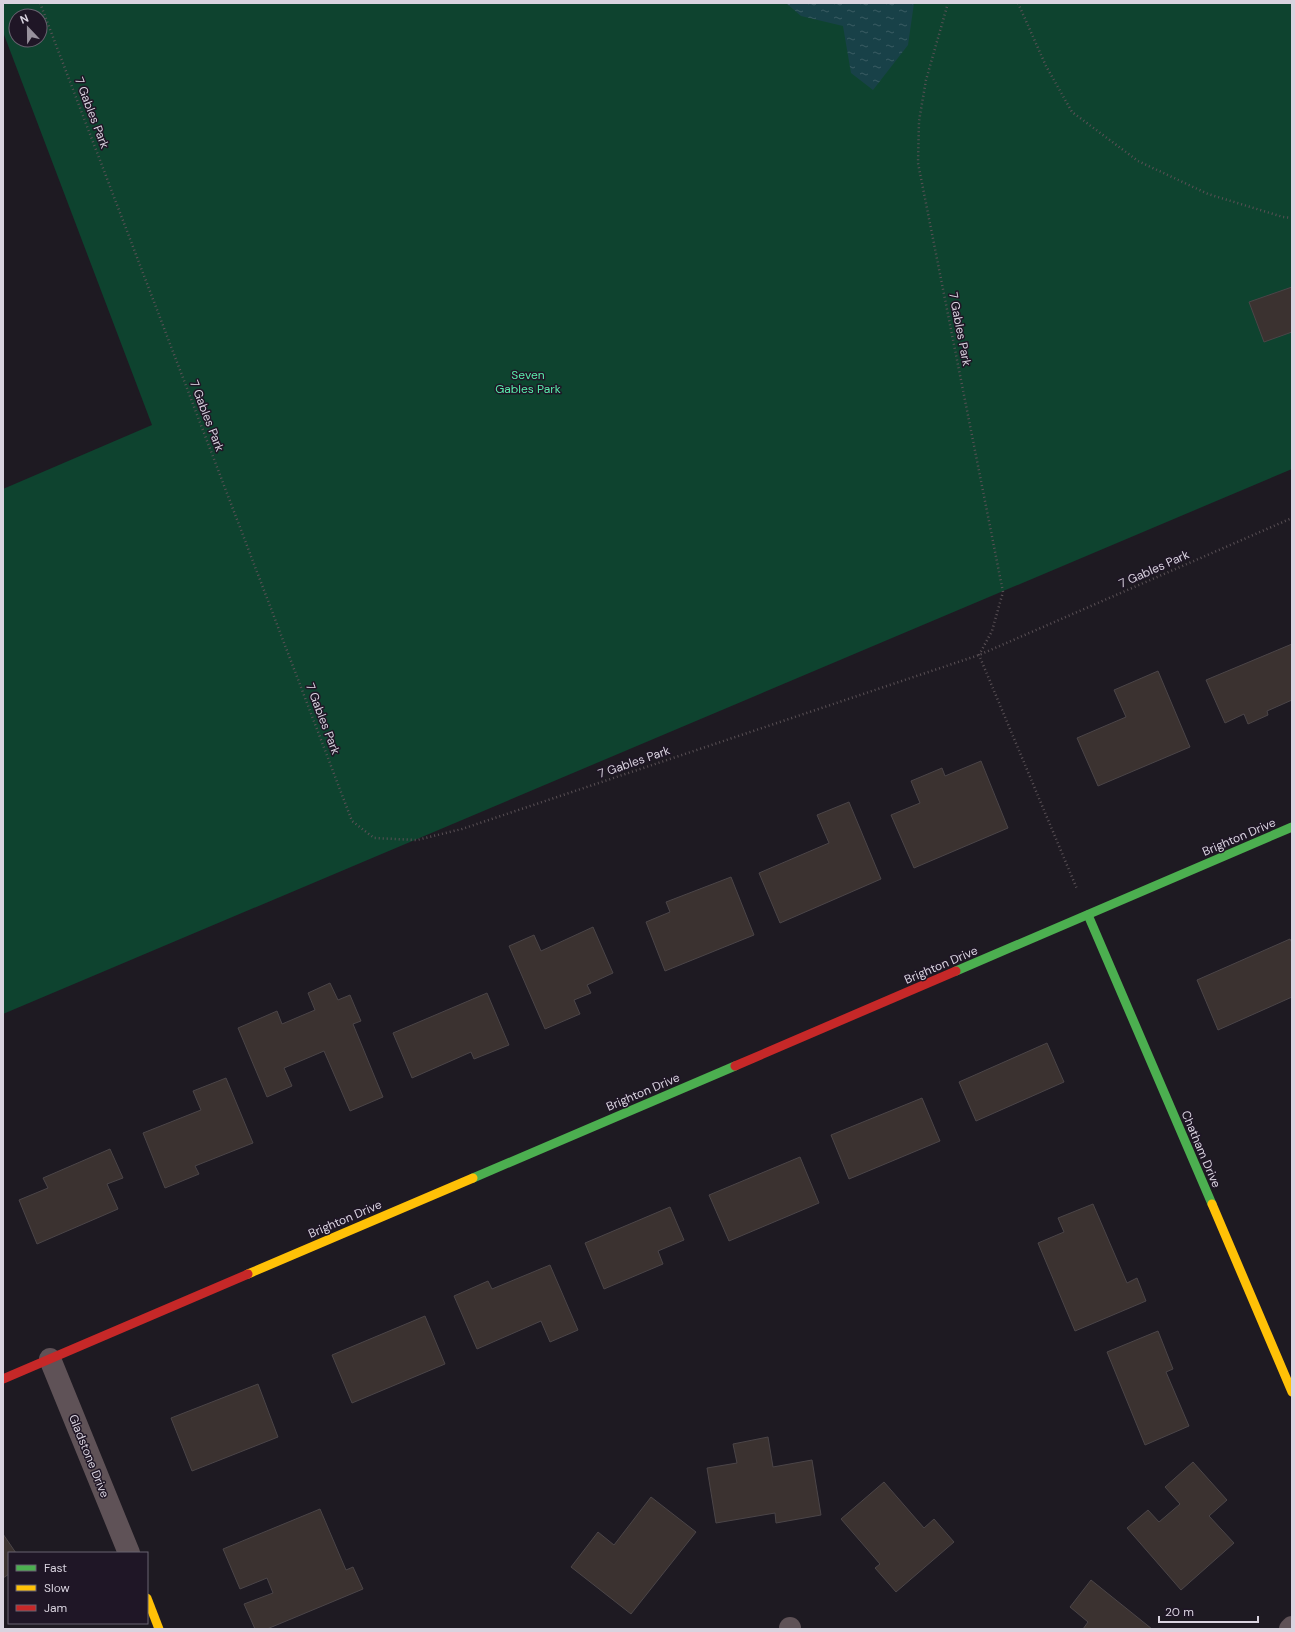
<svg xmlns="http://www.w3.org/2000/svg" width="1295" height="1632" font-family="'DM Sans',sans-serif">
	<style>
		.green { fill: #0e432f; fill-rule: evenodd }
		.water { fill: url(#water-ripples) }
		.building { fill: #3b3230; stroke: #4b4548 }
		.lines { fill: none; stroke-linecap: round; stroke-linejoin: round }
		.path { stroke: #5a5156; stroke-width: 2.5; stroke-dasharray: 1 3; stroke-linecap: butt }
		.street { stroke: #5f5257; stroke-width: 22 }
		.fast { stroke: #4caf50; stroke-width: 9 }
		.slow { stroke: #ffc107; stroke-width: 9 }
		.jam { stroke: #c62828; stroke-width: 9 }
		.labels { text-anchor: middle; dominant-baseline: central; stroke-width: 3; stroke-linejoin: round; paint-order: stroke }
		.street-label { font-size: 12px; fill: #d9d3df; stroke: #1f1626 }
		.park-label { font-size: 12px; fill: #58ecab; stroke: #1f1626 }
	</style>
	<defs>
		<pattern id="water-ripples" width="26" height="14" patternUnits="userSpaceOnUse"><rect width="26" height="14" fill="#184148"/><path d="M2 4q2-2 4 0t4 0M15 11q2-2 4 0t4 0" fill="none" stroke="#395c62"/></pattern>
	</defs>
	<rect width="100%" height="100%" fill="#1e1a22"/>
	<path class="green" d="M 3,3 L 1292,3 L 1292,469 L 3,1014 L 3,489 L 152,425 L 3,32 ZM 16,16 L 40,16 L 40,40 L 16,40 Z"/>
	<polygon class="water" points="786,3 914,3 908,45 873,90 851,73 843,26 801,16"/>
	<g class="building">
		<polygon points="1292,287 1292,332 1264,342 1249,302"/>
		<polygon points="1292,644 1292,700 1267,711 1268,715 1248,724 1244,714 1225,723 1206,680"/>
		<polygon points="1158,671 1190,747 1098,786 1077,738 1126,717 1114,690"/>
		<polygon points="981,761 1008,828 914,868 891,815 920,803 911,781 942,768 945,776"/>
		<polygon points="849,802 881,879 780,923 759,873 829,843 817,815"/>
		<polygon points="731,877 754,935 665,971 646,922 670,912 666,902"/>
		<polygon points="593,927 613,973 587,985 591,993 574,1000 580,1014 545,1029 509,946 534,935 541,951"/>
		<polygon points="1290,939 1292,943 1292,997 1218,1030 1197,980"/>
		<polygon points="330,983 338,1000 350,995 361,1021 353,1024 383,1097 350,1111 324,1051 284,1068 292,1086 267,1097 238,1028 277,1011 282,1024 315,1010 308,993"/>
		<polygon points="487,993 509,1045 474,1059 471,1052 412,1078 393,1033"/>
		<polygon points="1047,1043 1064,1082 976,1121 959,1082"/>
		<polygon points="226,1078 253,1143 195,1166 199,1174 165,1188 143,1133 201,1110 193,1091"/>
		<polygon points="922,1098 940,1141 849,1179 831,1135"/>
		<polygon points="110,1149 123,1178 107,1184 118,1209 37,1244 19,1200 48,1188 43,1178"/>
		<polygon points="800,1157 819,1203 729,1241 709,1195"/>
		<polygon points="1093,1204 1127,1283 1137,1278 1146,1301 1075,1331 1038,1243 1064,1232 1058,1218"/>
		<polygon points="670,1207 684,1240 658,1251 663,1264 604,1289 585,1243"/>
		<polygon points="550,1265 578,1330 550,1342 541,1321 477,1349 454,1296 488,1281 492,1289"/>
		<polygon points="425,1316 445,1364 352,1403 332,1355"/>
		<polygon points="1158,1331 1173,1369 1166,1372 1189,1426 1145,1445 1107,1352"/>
		<polygon points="258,1384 278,1437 192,1471 171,1418"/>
		<polygon points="768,1437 773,1467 812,1460 821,1515 776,1523 775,1513 716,1523 707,1468 737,1463 733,1444"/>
		<polygon points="1193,1462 1227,1500 1209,1516 1234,1543 1181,1590 1127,1528 1148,1510 1159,1522 1180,1504 1165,1487"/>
		<polygon points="884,1482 924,1528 934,1519 954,1542 896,1592 875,1568 880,1564 841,1519"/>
		<polygon points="651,1497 696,1532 631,1614 571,1567 598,1532 614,1545"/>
		<polygon points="320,1509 346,1570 353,1567 363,1589 267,1629 255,1629 244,1604 273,1593 267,1578 240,1589 223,1549"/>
		<polygon points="3,1534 16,1553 9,1553 9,1574 3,1578"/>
		<polygon points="1091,1580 1152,1629 1083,1629 1088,1622 1070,1607"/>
	</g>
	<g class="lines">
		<g class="path">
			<polyline points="40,3 352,821 374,838 417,840 462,829 979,655 1292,518"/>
			<polyline points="948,3 926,80 919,121 918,163 1003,592 992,631 979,655 1077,889"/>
			<polyline points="1018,3 1046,66 1072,112 1138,161 1208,194 1283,217 1292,218"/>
		</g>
		<g class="street">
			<polyline points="50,1359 129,1553"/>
			<polyline points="790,1629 790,1628"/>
			<polyline points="1290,1629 1292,1627"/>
		</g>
		<g class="fast">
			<polyline points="1088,915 1212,1204"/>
			<polyline points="956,971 1292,827"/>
			<polyline points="473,1178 735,1066"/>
		</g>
		<g class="slow">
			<polyline points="1212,1204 1292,1392"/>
			<polyline points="248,1274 473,1178"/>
			<polyline points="147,1598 159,1629"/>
		</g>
		<g class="jam">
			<polyline points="735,1066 956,971"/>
			<polyline points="3,1379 248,1274"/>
		</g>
	</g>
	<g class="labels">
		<g class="street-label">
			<text transform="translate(92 113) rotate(69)">7 Gables Park</text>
			<text transform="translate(960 329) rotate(79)">7 Gables Park</text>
			<text transform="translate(207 416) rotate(69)">7 Gables Park</text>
			<text transform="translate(1154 569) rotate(-24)">7 Gables Park</text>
			<text transform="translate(323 719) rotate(69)">7 Gables Park</text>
			<text transform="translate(634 762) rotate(-19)">7 Gables Park</text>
			<text transform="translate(1239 837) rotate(-23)">Brighton Drive</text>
			<text transform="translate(941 965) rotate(-23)">Brighton Drive</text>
			<text transform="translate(643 1092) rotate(-23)">Brighton Drive</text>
			<text transform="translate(1201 1149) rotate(67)">Chatham Drive</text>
			<text transform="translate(345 1219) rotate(-23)">Brighton Drive</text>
			<text transform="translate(89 1456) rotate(68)">Gladstone Drive</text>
		</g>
		<g class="park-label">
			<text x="528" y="375">Seven<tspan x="528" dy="14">Gables Park</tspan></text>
		</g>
	</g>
	<rect width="1295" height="1632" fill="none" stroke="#d9d3df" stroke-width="8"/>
	<rect x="8" y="1552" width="140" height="72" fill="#1f1626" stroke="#696270"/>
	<rect x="16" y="1565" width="20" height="6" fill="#4caf50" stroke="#696270"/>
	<text x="44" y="1572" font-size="12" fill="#d9d3df">Fast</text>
	<rect x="16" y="1585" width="20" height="6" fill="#ffc107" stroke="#696270"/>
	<text x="44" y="1592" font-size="12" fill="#d9d3df">Slow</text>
	<rect x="16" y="1605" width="20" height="6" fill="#c62828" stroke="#696270"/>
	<text x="44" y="1612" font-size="12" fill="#d9d3df">Jam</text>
	<g transform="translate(28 28) rotate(338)"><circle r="19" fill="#1f1626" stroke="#696270"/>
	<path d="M0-3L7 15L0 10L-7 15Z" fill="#98929d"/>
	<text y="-6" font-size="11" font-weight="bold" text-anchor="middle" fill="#d9d3df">N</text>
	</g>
	<path d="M1159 1616v6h99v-6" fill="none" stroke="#d9d3df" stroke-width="2"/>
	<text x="1165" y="1616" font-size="12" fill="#d9d3df" stroke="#1f1626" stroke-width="3" paint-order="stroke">20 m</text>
</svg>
